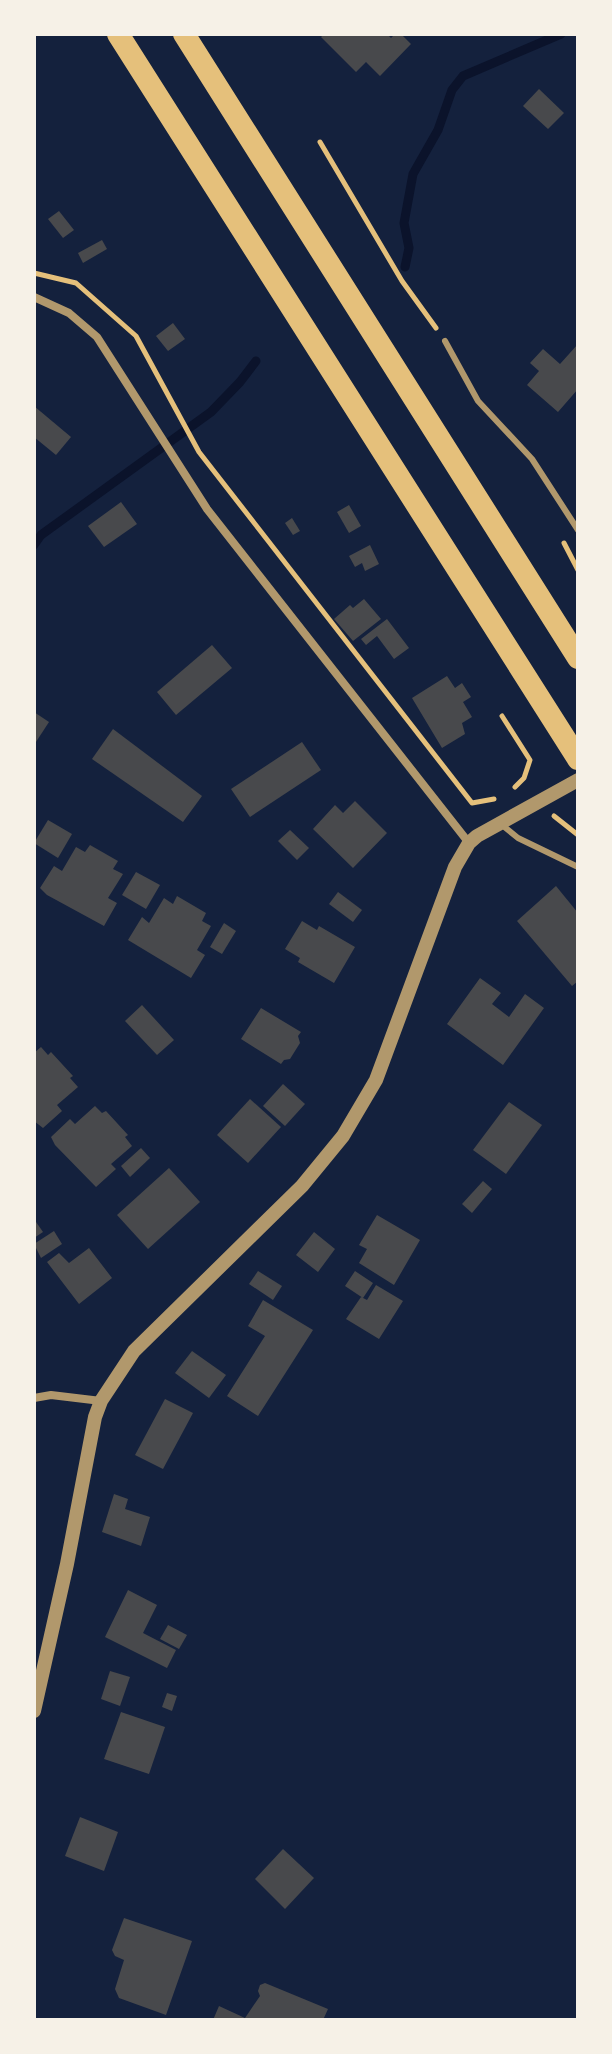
<svg xmlns="http://www.w3.org/2000/svg" width="612" height="2054" font-family="'Noto Sans',sans-serif">
	<style>
		.lines { fill: none; stroke-linecap: round; stroke-linejoin: round }
		.stream { stroke: #0b132b; stroke-width: 9 }
		.building { fill: #48494c }
		.path { stroke: #e5c07b; stroke-width: 5 }
		.service { stroke: #b1986c; stroke-width: 6 }
		.minor { stroke: #b1986c; stroke-width: 8 }
		.tertiary { stroke: #b1986c; stroke-width: 14 }
		.trunk { stroke: #e5c07b; stroke-width: 22 }
	</style>
	<rect width="100%" height="100%" fill="#14213d"/>
	<g class="lines">
		<g class="stream">
			<polyline points="405,267 409,248 404,223 413,174 438,130 452,90 463,76 561,34"/>
			<polyline points="34,545 41,535 211,412 240,382 256,361"/>
		</g>
	</g>
	<g class="building">
		<polygon points="324,34 387,34 391,38 395,34 401,34 411,44 380,76 366,62 356,72 321,37"/>
		<polygon points="539,89 564,113 548,129 523,106"/>
		<polygon points="59,211 74,230 63,238 48,219"/>
		<polygon points="102,240 107,249 83,263 78,253"/>
		<polygon points="173,323 185,339 168,351 156,336"/>
		<polygon points="578,344 578,389 558,412 527,385 539,371 530,363 543,349 560,364"/>
		<polygon points="34,406 71,437 56,455 34,437"/>
		<polygon points="121,502 137,524 104,547 88,526"/>
		<polygon points="349,505 361,526 349,533 337,512"/>
		<polygon points="292,518 300,531 293,535 285,523"/>
		<polygon points="370,545 379,564 365,571 362,563 355,567 349,556"/>
		<polygon points="364,599 381,619 353,641 334,619 350,605 353,608"/>
		<polygon points="387,619 409,648 394,659 377,636 366,645 361,639"/>
		<polygon points="212,645 232,668 176,715 157,692"/>
		<polygon points="447,676 455,688 462,683 471,697 463,702 472,717 462,723 465,734 442,748 412,698"/>
		<polygon points="34,712 49,722 34,745"/>
		<polygon points="113,729 202,796 183,822 92,759"/>
		<polygon points="302,742 321,770 250,817 231,789"/>
		<polygon points="355,801 387,833 353,868 313,829 335,805 343,813"/>
		<polygon points="48,820 72,834 58,858 34,843"/>
		<polygon points="290,830 309,848 297,860 278,841"/>
		<polygon points="90,845 118,861 113,869 123,874 108,898 117,903 104,926 47,895 40,888 54,866 62,871 76,847 85,852"/>
		<polygon points="136,872 160,885 146,909 122,895"/>
		<polygon points="556,886 578,913 578,981 572,986 517,921"/>
		<polygon points="338,892 362,910 353,922 329,904"/>
		<polygon points="177,896 206,913 202,921 211,926 197,950 205,955 191,978 128,940 142,917 149,923 164,898 173,904"/>
		<polygon points="302,921 317,930 319,926 355,947 334,983 298,962 300,958 285,949"/>
		<polygon points="224,923 236,931 222,954 210,947"/>
		<polygon points="480,978 501,993 492,1004 509,1017 525,994 544,1008 503,1065 447,1024"/>
		<polygon points="142,1005 174,1040 157,1055 125,1021"/>
		<polygon points="261,1008 301,1032 298,1036 300,1043 290,1059 284,1060 281,1064 241,1039"/>
		<polygon points="41,1047 48,1055 51,1052 73,1076 70,1078 78,1087 57,1105 62,1111 43,1128 34,1121 34,1053"/>
		<polygon points="283,1084 305,1104 285,1126 263,1106"/>
		<polygon points="250,1099 281,1127 248,1163 217,1135"/>
		<polygon points="509,1102 542,1125 506,1174 473,1150"/>
		<polygon points="95,1106 102,1113 106,1111 128,1135 125,1137 132,1146 111,1164 116,1169 96,1187 55,1145 51,1137 70,1119 75,1124"/>
		<polygon points="141,1148 150,1158 130,1177 121,1166"/>
		<polygon points="169,1168 200,1202 148,1249 117,1215"/>
		<polygon points="483,1181 492,1189 472,1213 462,1204"/>
		<polygon points="377,1215 420,1240 394,1285 359,1263 367,1249 359,1245"/>
		<polygon points="34,1219 43,1232 34,1238"/>
		<polygon points="54,1231 62,1244 41,1258 34,1244"/>
		<polygon points="314,1232 335,1249 318,1272 296,1255"/>
		<polygon points="89,1248 112,1278 79,1304 47,1262 59,1253 69,1263"/>
		<polygon points="258,1271 282,1286 273,1300 249,1284"/>
		<polygon points="355,1271 373,1283 363,1298 367,1300 376,1285 403,1301 379,1339 346,1319 361,1297 363,1298 345,1286"/>
		<polygon points="263,1300 313,1330 258,1416 227,1396 265,1336 248,1326"/>
		<polygon points="192,1351 226,1375 209,1398 175,1373"/>
		<polygon points="165,1399 193,1413 163,1469 135,1455"/>
		<polygon points="114,1494 128,1499 125,1509 150,1517 141,1546 102,1532"/>
		<polygon points="128,1590 157,1605 143,1633 176,1650 167,1668 105,1637"/>
		<polygon points="168,1625 187,1635 179,1649 160,1639"/>
		<polygon points="110,1671 130,1677 120,1706 101,1699"/>
		<polygon points="167,1693 177,1696 172,1711 162,1707"/>
		<polygon points="121,1712 165,1727 149,1774 104,1759"/>
		<polygon points="80,1817 118,1832 104,1871 65,1856"/>
		<polygon points="283,1849 314,1878 285,1909 255,1879"/>
		<polygon points="124,1918 192,1941 166,2015 119,1998 115,1989 124,1960 115,1956 112,1950"/>
		<polygon points="265,1983 328,2009 323,2020 213,2020 219,2006 245,2018 260,1996 258,1991 260,1985"/>
	</g>
	<g class="lines">
		<g class="path">
			<polyline points="320,142 402,281 436,328"/>
			<polyline points="34,273 76,283 136,336 199,452 472,803 494,799"/>
			<polyline points="564,543 578,570"/>
			<polyline points="502,716 530,760 524,778 515,787"/>
			<polyline points="554,816 578,835"/>
		</g>
		<g class="service">
			<polyline points="445,341 478,401 532,459 578,530"/>
			<polyline points="502,825 518,838 578,867"/>
		</g>
		<g class="minor">
			<polyline points="34,297 69,313 97,337 207,509 469,843"/>
			<polyline points="34,1398 51,1395 101,1401"/>
		</g>
		<polyline class="tertiary" points="34,1711 67,1564 95,1417 101,1401 134,1351 302,1186 343,1136 376,1080 455,867 469,843 477,836 578,780"/>
		<g class="trunk">
			<polyline points="118,34 578,759"/>
			<polyline points="184,34 578,658"/>
		</g>
	</g>
	<rect width="612" height="2054" fill="none" stroke="#f6f1e7" stroke-width="72"/>
</svg>
